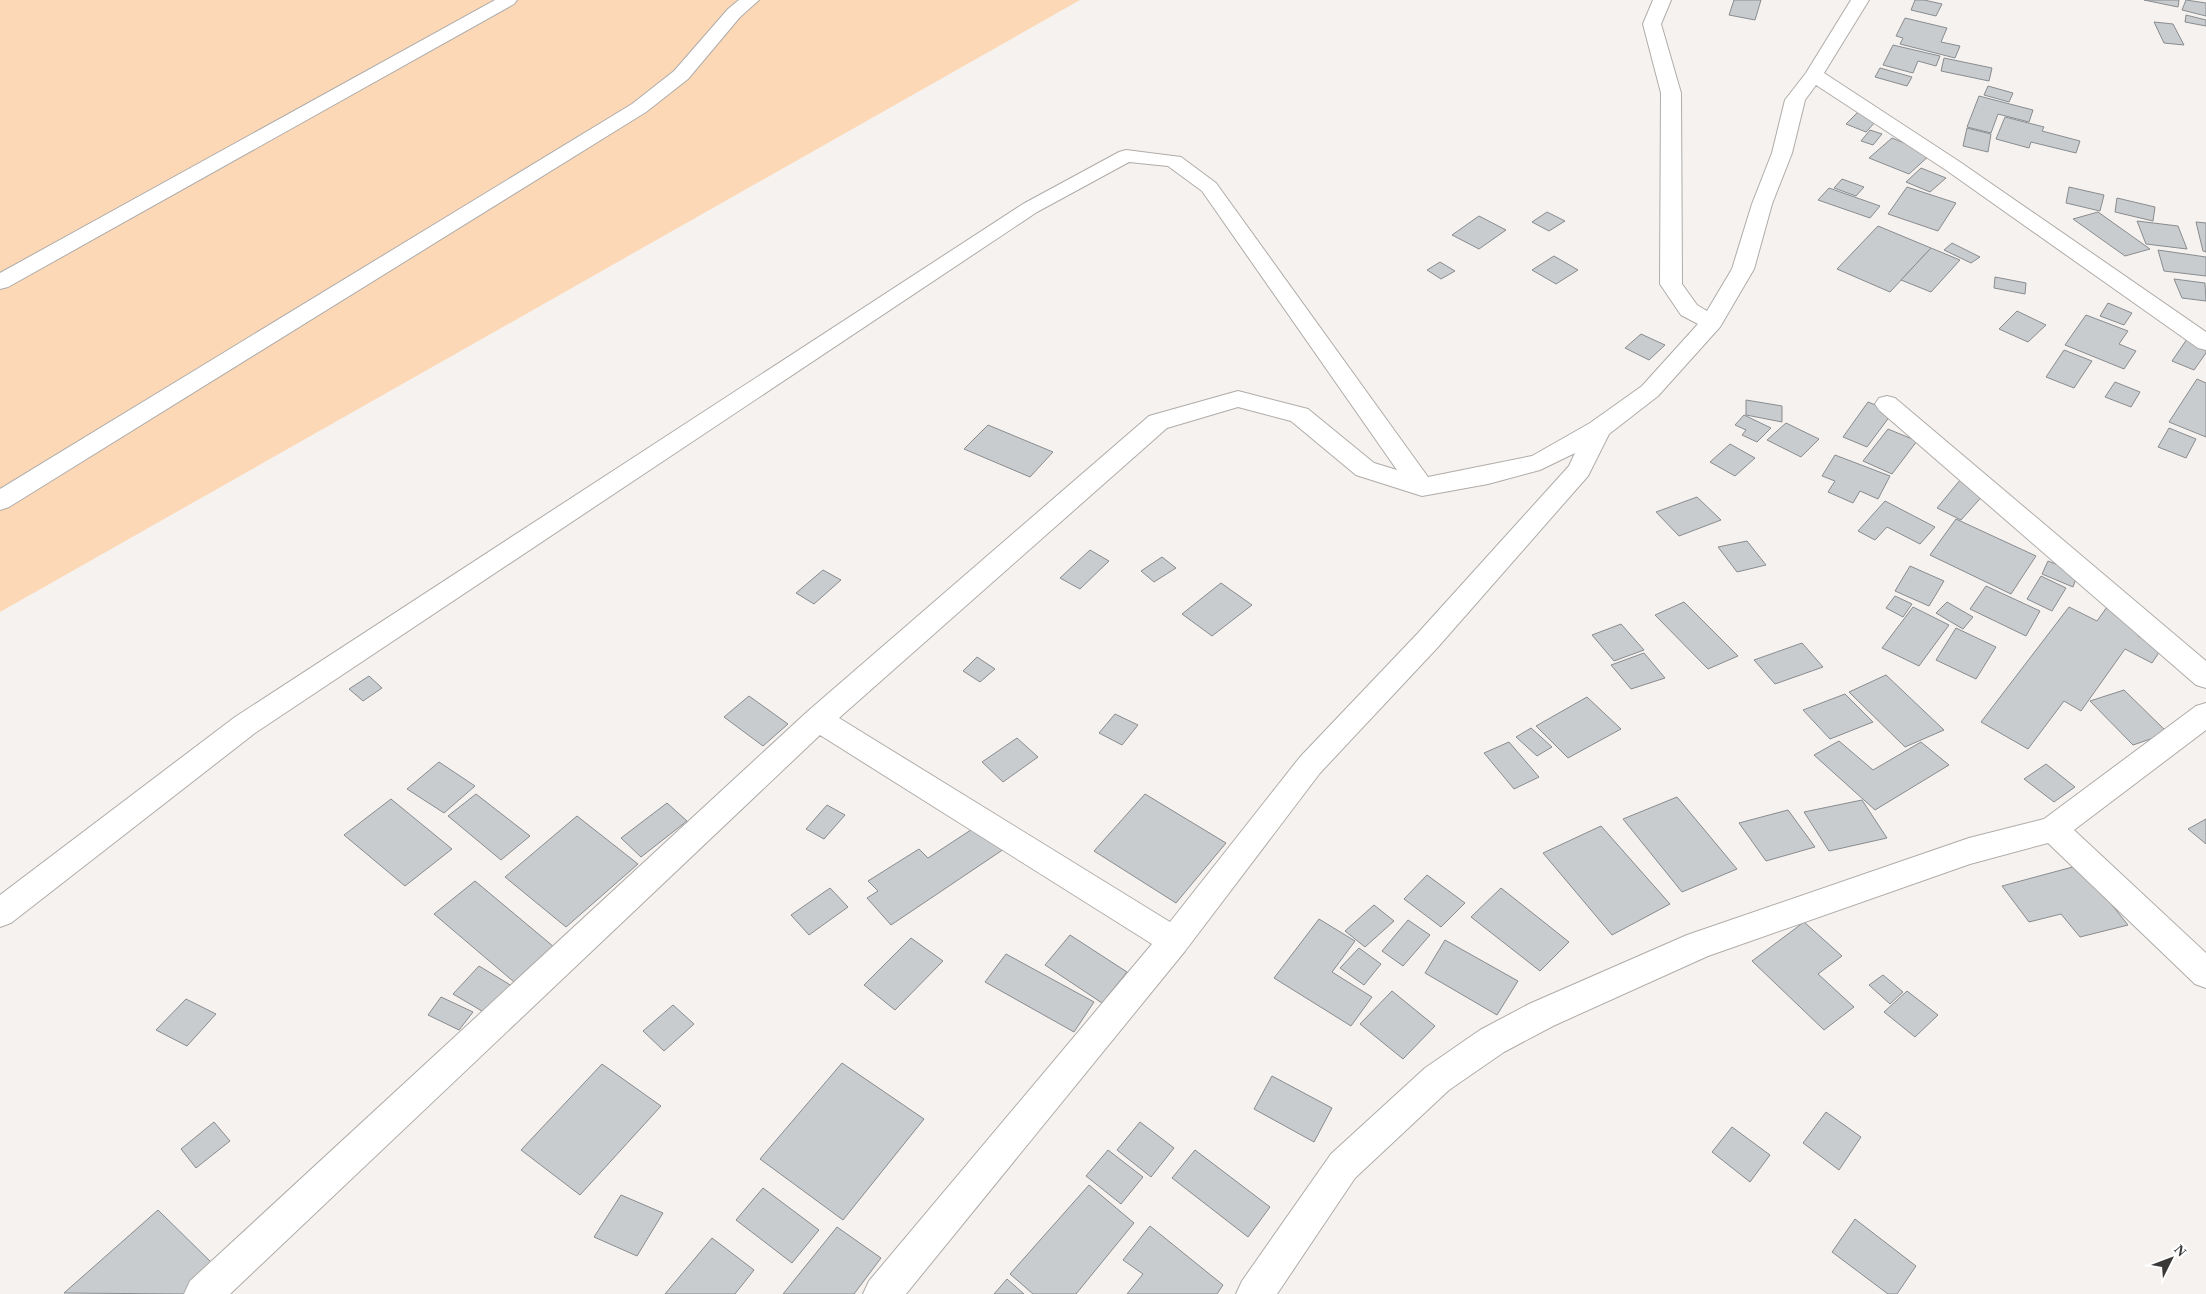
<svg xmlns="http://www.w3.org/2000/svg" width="2206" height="1294" font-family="Georgia,serif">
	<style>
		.green { fill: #fcd8b6 }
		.building { fill: #c9cccf; stroke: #898c8f }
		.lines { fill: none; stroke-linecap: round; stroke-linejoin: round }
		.street-casing { stroke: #afaca9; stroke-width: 2 }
		.street { fill: #fff; fill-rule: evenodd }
	</style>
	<rect width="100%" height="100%" fill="#f6f2ef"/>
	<polygon class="green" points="0,0 1080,0 0,612"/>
	<g class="building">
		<polygon points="1734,0 1761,0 1755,20 1729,15"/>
		<polygon points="1915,0 1924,0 1942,4 1936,16 1911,10"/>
		<polygon points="2144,0 2179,0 2178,7"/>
		<polygon points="2186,0 2206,3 2206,16 2182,10"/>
		<polygon points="2186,15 2206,20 2206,26 2185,22"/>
		<polygon points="1905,18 1947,28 1941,42 1960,46 1955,58 1900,44 1903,38 1896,36"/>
		<polygon points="2154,22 2173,24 2184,45 2164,43"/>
		<polygon points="1893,45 1940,56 1936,66 1918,61 1913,73 1883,65"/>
		<polygon points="1944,58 1992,68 1989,81 1941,71"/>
		<polygon points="1880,68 1912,77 1907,86 1875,77"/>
		<polygon points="1988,86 2013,93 2009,102 1984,95"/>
		<polygon points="1979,96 2033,110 2029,122 1998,114 1991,133 1967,127"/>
		<polygon points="1858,112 1878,119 1866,132 1846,124"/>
		<polygon points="2005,117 2044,127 2042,131 2080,141 2076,153 2031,142 2029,148 1996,139"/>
		<polygon points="1967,128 1991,134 1988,152 1963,146"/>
		<polygon points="1870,130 1882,134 1873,145 1861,141"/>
		<polygon points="1892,138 1931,154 1909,174 1869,158"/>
		<polygon points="1921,168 1946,178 1930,192 1906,182"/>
		<polygon points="1842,179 1864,187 1856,196 1834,188"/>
		<polygon points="1907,187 1956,203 1938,231 1888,214"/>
		<polygon points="2069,187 2104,195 2100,211 2066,203"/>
		<polygon points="1829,188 1880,206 1870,218 1818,200"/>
		<polygon points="2117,198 2155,207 2153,221 2115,212"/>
		<polygon points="1547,212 1565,221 1549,231 1532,222"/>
		<polygon points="2098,212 2150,249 2125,256 2073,219"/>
		<polygon points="1479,216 1506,230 1479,249 1452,235"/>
		<polygon points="2137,221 2178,226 2187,249 2146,244"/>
		<polygon points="2196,222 2206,223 2206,252 2203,251"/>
		<polygon points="1878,226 1931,248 1890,292 1837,269"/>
		<polygon points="1952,243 1980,257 1971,263 1944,250"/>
		<polygon points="1931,248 1960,260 1931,292 1901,280"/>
		<polygon points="2158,250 2206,257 2206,276 2164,271"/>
		<polygon points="1554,256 1578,270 1556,284 1532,270"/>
		<polygon points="1440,262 1455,271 1441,279 1427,270"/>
		<polygon points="1995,277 2026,283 2025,294 1994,288"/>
		<polygon points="2174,279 2205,283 2206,301 2182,298"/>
		<polygon points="2108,303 2132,313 2124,325 2100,316"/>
		<polygon points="2017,311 2046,325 2028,342 1999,329"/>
		<polygon points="2086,315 2128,331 2119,344 2136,351 2124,369 2065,345"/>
		<polygon points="1641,334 1665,345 1649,360 1625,348"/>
		<polygon points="2187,339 2206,346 2206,353 2194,370 2172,361"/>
		<polygon points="2064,350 2092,361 2074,388 2046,377"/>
		<polygon points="2197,379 2206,383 2206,437 2169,422"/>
		<polygon points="2115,382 2140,392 2131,407 2105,397"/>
		<polygon points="1746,400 1782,406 1782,422 1746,415"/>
		<polygon points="1868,402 1893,412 1867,447 1843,437"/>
		<polygon points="1744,415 1771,428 1757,442 1742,435 1746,430 1735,425"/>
		<polygon points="1786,423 1819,439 1801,457 1767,440"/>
		<polygon points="988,425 1053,452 1030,477 964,449"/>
		<polygon points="2169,428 2196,439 2186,458 2158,447"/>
		<polygon points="1888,429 1917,441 1892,474 1863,461"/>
		<polygon points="1730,444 1755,458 1735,476 1710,462"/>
		<polygon points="1835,455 1890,476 1878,499 1860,491 1853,503 1828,492 1835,481 1822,476"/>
		<polygon points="1961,479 1986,492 1961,520 1937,508"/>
		<polygon points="1697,497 1721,520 1679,536 1656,512"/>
		<polygon points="1885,501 1935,527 1920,544 1887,527 1875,540 1858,531"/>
		<polygon points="1956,519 2036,556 2011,594 1930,555"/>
		<polygon points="1747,541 1766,565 1737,572 1718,547"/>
		<polygon points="1090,550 1109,561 1080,589 1060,578"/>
		<polygon points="1162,557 1176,568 1154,582 1141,571"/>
		<polygon points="2048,561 2078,573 2073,587 2042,574"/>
		<polygon points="1910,566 1944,581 1929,606 1895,591"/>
		<polygon points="823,570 841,580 814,604 796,593"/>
		<polygon points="2041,576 2066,588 2052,611 2027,599"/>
		<polygon points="1221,583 1252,605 1212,636 1182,614"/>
		<polygon points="1986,586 2040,611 2026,636 1970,609"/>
		<polygon points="1895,596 1912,604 1903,617 1886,608"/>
		<polygon points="1684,602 1738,656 1708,669 1655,615"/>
		<polygon points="1947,602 1973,617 1963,629 1936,613"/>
		<polygon points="1913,607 1949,625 1919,666 1882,648"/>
		<polygon points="2069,607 2097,621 2107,607 2144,626 2138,636 2162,648 2152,663 2125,649 2081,711 2064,701 2028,749 1981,722"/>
		<polygon points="1621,624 1644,650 1614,661 1592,635"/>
		<polygon points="1956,628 1996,647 1976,679 1936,660"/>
		<polygon points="1802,643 1823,667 1775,684 1754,660"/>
		<polygon points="1644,653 1665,678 1631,689 1611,665"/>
		<polygon points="977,657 995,669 980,682 963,671"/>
		<polygon points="1886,675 1944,730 1905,747 1849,692"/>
		<polygon points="369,676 382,688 363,701 349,689"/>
		<polygon points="2124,690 2168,733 2133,745 2090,701"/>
		<polygon points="1845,694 1873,722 1830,739 1803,710"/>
		<polygon points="749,696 788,724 763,746 724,717"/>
		<polygon points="1587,697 1621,729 1568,758 1536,726"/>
		<polygon points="1115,714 1138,725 1122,745 1099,733"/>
		<polygon points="1531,728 1552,747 1537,756 1516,737"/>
		<polygon points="1017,738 1038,757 1003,782 982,762"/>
		<polygon points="1839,741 1873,770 1921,742 1949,765 1875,810 1814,755"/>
		<polygon points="1509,742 1539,777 1514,789 1484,753"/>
		<polygon points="439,762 475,786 444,813 407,789"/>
		<polygon points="2046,764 2075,787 2054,802 2024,779"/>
		<polygon points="476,794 530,836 501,860 448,816"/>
		<polygon points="1145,794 1226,843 1176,903 1094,851"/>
		<polygon points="1677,797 1737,869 1682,892 1623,819"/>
		<polygon points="391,799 452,849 405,886 344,835"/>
		<polygon points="1862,800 1887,838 1829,851 1804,812"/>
		<polygon points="667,803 687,821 641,857 621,838"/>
		<polygon points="827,805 845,815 824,839 806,829"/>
		<polygon points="1788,810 1815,847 1766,861 1739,823"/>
		<polygon points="577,816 638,864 566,927 505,877"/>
		<polygon points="2206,819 2206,844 2188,829"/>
		<polygon points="980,824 1004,849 891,925 867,898 878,891 868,881 919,849 928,858"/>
		<polygon points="1601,826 1670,904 1612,935 1543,853"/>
		<polygon points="2080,865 2128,925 2080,937 2061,914 2029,922 2002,886"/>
		<polygon points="1427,875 1465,903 1441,927 1404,899"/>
		<polygon points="475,881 554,947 514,982 434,914"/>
		<polygon points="830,888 848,907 809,935 791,915"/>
		<polygon points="1501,888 1569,942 1540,971 1471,917"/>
		<polygon points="1374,905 1394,921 1365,947 1345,931"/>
		<polygon points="1319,919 1355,941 1332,972 1372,997 1351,1026 1274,978"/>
		<polygon points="1408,920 1430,935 1403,966 1382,951"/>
		<polygon points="1804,922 1842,956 1818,974 1854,1007 1824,1030 1752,961"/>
		<polygon points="1070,935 1127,972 1102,1003 1045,965"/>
		<polygon points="911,938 943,961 895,1010 864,985"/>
		<polygon points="1445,940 1518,981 1497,1015 1425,973"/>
		<polygon points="1359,948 1381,964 1364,985 1340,968"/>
		<polygon points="1006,954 1094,1002 1074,1032 985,982"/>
		<polygon points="479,966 512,986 487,1014 453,994"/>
		<polygon points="1883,975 1903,992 1890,1004 1869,985"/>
		<polygon points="1392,991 1435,1026 1403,1059 1360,1024"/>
		<polygon points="1907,991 1938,1015 1915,1037 1884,1012"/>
		<polygon points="441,997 473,1012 459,1030 428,1015"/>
		<polygon points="186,999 216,1014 187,1046 156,1030"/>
		<polygon points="673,1005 694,1024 664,1051 643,1031"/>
		<polygon points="842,1063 924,1119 843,1220 760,1159"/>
		<polygon points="602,1064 661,1106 580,1195 521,1150"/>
		<polygon points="1272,1076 1332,1108 1314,1142 1254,1109"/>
		<polygon points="1826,1112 1861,1137 1839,1170 1803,1143"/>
		<polygon points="214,1122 230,1141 196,1168 181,1149"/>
		<polygon points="1140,1122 1174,1148 1151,1177 1117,1150"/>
		<polygon points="1732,1127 1770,1155 1750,1182 1712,1152"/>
		<polygon points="1108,1150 1143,1177 1121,1204 1086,1176"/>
		<polygon points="1195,1150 1270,1207 1248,1237 1172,1178"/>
		<polygon points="1089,1185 1134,1223 1076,1294 1033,1294 1010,1274"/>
		<polygon points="763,1188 819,1230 792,1263 736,1220"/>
		<polygon points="621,1195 663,1213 637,1256 594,1237"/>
		<polygon points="158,1210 215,1266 185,1294 64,1293"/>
		<polygon points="1855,1219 1916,1266 1897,1294 1888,1294 1832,1252"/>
		<polygon points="1150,1226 1223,1285 1217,1294 1127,1294 1143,1274 1123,1260"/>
		<polygon points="837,1227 881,1258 854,1294 783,1294"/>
		<polygon points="712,1238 754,1270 735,1294 665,1294"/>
		<polygon points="1007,1279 1024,1294 994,1294"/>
	</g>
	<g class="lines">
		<g class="street-casing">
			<g id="street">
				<polygon points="495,0 517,0 514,4 8,287 0,289 0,273"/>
				<polygon points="739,0 759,0 740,17 688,79 646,112 9,507 0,510 0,489 632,104 674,71 728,9"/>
				<path d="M 1653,0 L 1671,0 L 1661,24 L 1681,93 L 1682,284 L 1697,305 L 1707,311 L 1732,269 L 1752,204 L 1772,153 L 1785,100 L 1806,73 L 1851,0 L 1869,0 L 1824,73 L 1960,162 L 2206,332 L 2206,350 L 2198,348 L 1946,170 L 1816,85 L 1805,100 L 1792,153 L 1772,204 L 1754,269 L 1720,327 L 1658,396 L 1609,434 L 1588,476 L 1438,647 L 1320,773 L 1185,951 L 906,1294 L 863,1294 L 869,1281 L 1152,944 L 820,735 L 230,1294 L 184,1294 L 190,1281 L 808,711 L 1149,416 L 1238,391 L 1308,409 L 1374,463 L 1397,470 L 1202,191 L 1168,166 L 1129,162 L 1037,212 L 255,733 L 11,923 L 0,927 L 0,895 L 235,717 L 1023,204 L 1119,152 L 1126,150 L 1181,157 L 1216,183 L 1428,477 L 1532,456 L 1590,423 L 1642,386 L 1698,324 L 1681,315 L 1660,284 L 1661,93 L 1643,24 ZM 1238,407 L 1291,421 L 1356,475 L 1422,496 L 1488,484 L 1540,470 L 1575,453 L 1569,466 L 1418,633 L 1300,757 L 1170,922 L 839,718 L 1167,428 Z"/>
				<polygon points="1887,396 1895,398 2206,661 2206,688 2196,685 1879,410 1875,404 1879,398"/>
				<polygon points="2206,703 2206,730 2074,830 2206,953 2206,988 2195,984 2048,843 1970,864 1708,956 1553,1026 1504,1052 1449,1090 1355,1178 1277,1294 1236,1294 1242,1281 1331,1154 1425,1068 1480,1030 1529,1004 1687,935 1969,838 2044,819 2196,706"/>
			</g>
		</g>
		<use href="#street" class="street"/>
	</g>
	<g transform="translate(2171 1259) rotate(48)" stroke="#ffffff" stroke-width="4" paint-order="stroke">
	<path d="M0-4L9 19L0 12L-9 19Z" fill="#3a3938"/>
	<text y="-8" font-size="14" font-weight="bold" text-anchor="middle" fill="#3a3938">N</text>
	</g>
</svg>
